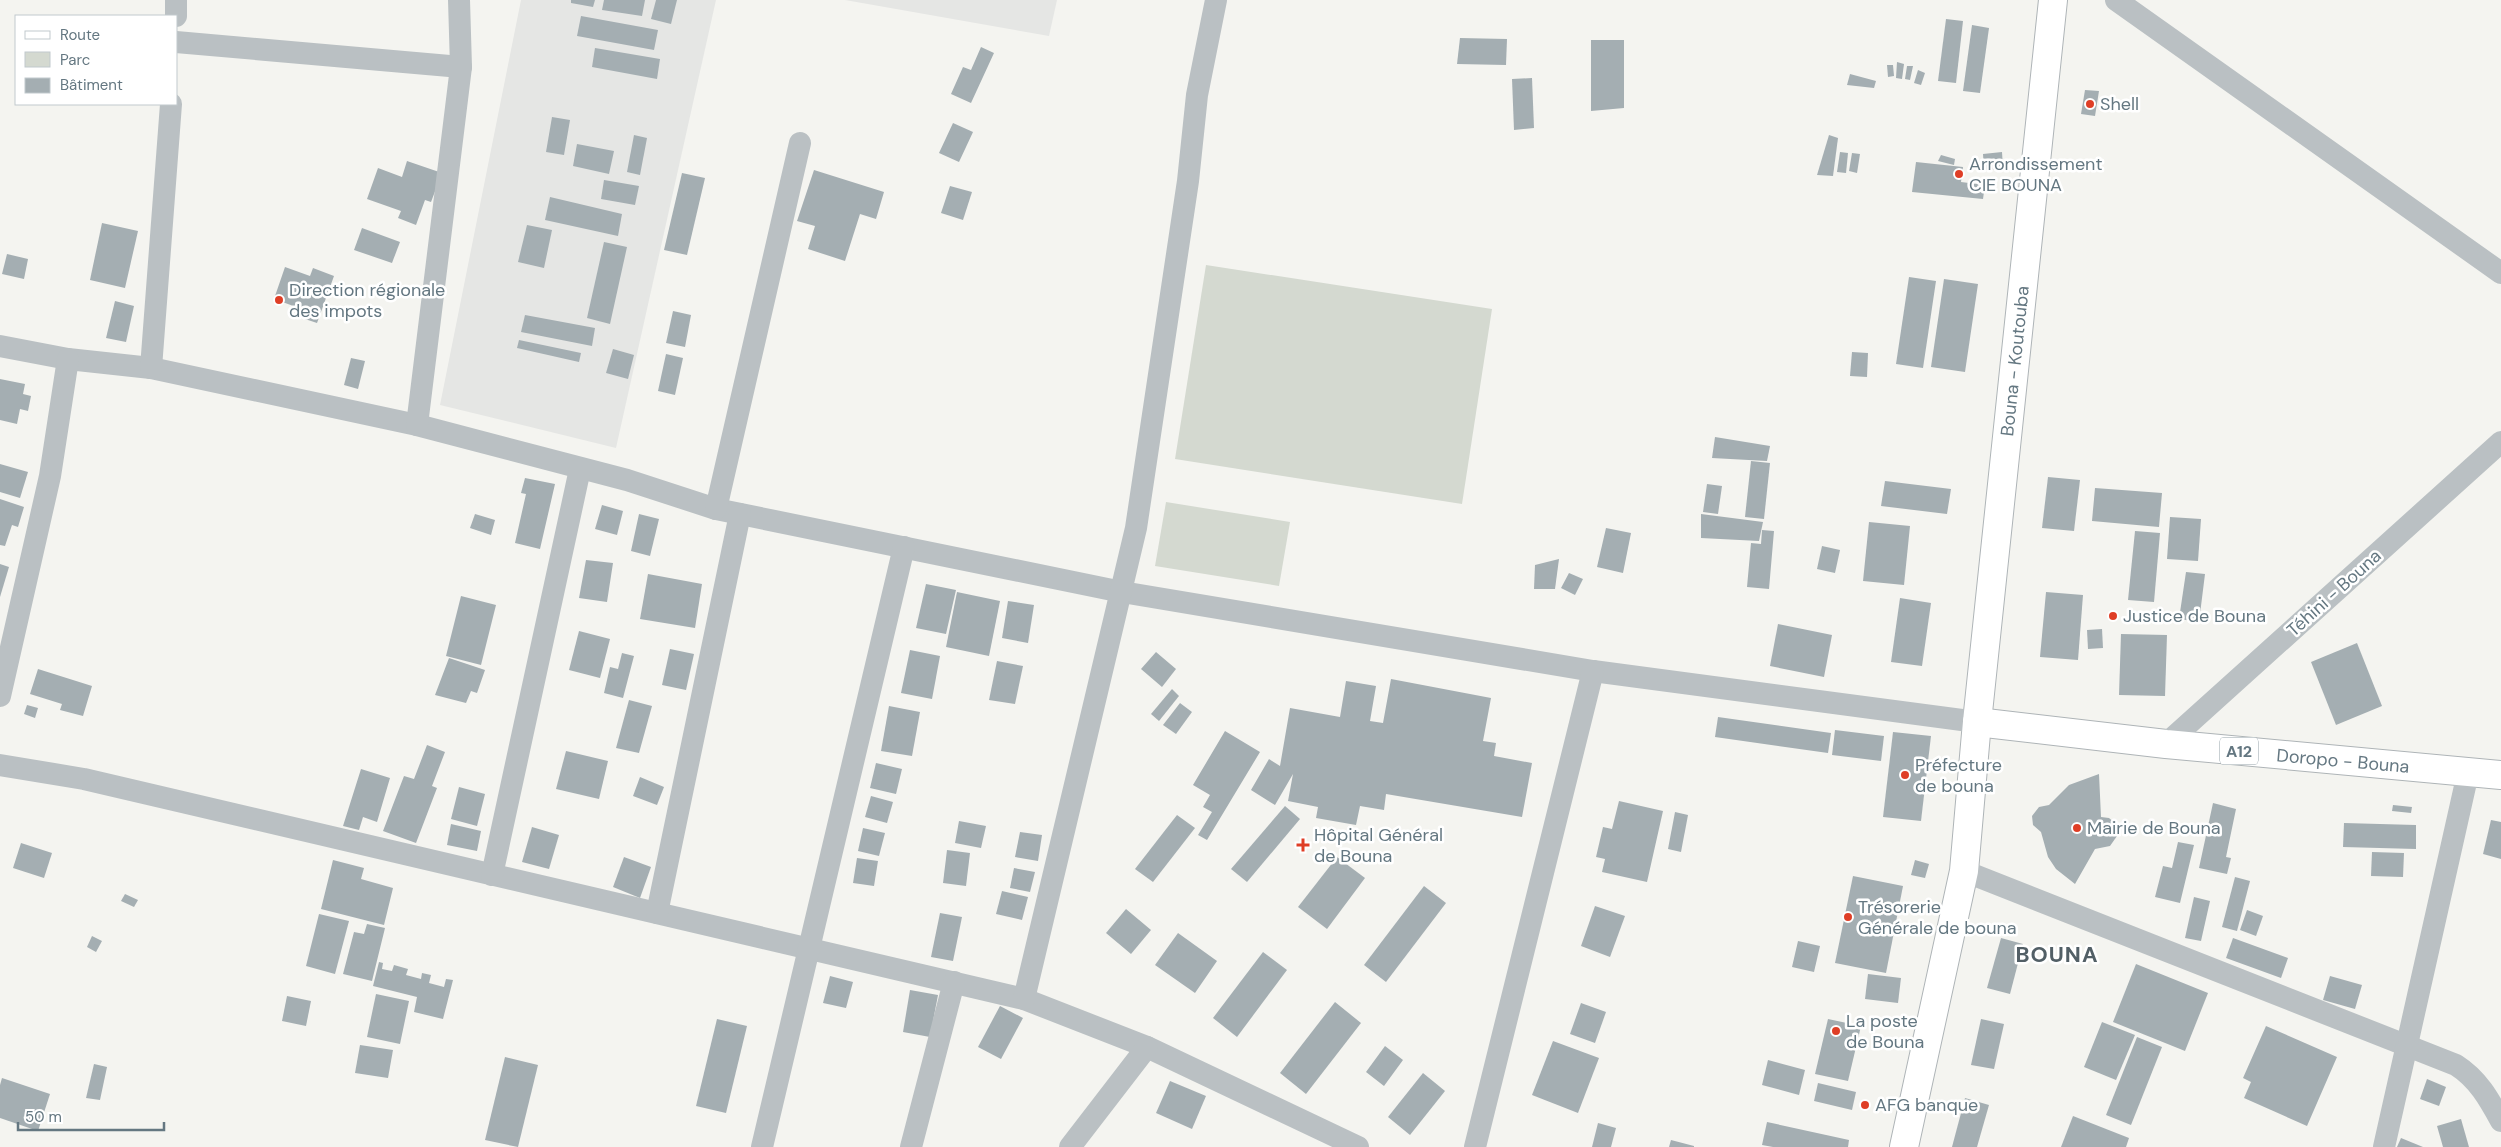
<svg xmlns="http://www.w3.org/2000/svg" width="2501" height="1147" font-family="'DM Sans',sans-serif">
	<style>
		.built { fill: #e5e6e4 }
		.green { fill: #d4d9d0 }
		.building { fill: #a4aeb2 }
		.lines { fill: none; stroke-linecap: round; stroke-linejoin: round }
		.major-casing { stroke: #aeb4b7; stroke-width: 30 }
		.minor { stroke: #bac0c3; stroke-width: 22 }
		.major { stroke: #fff; stroke-width: 28 }
		.poi-dot { fill: #df3e26; stroke: #fff; stroke-width: 2 }
		.labels { text-anchor: middle; dominant-baseline: central; stroke-width: 5; stroke-linejoin: round; paint-order: stroke }
		.shield { fill: #fff; stroke: #92a0a7; stroke-width: 1 }
		.shield-label { font-size: 16px; font-weight: bold; fill: #647781 }
		.poi-label { font-size: 18px; fill: #647781; stroke: #fff; text-anchor: start }
		.street-label { font-size: 18px; fill: #647781; stroke: #fff }
		.district-label { font-size: 22px; font-weight: bold; letter-spacing: 1px; fill: #525f66; stroke: #fff }
	</style>
	<rect width="100%" height="100%" fill="#f4f4f0"/>
	<g class="built">
		<polygon points="521,0 716,0 616,448 440,405"/>
		<polygon points="845,0 1057,0 1049,36"/>
	</g>
	<g class="green">
		<polygon points="1206,265 1492,309 1462,504 1175,459"/>
		<polygon points="1166,502 1290,522 1279,586 1155,566"/>
	</g>
	<g class="building">
		<polygon points="571,0 595,0 593,7 571,3"/>
		<polygon points="604,0 645,0 642,16 602,10"/>
		<polygon points="656,0 677,0 671,24 651,19"/>
		<polygon points="581,16 658,30 654,50 577,36"/>
		<polygon points="1946,19 1963,21 1956,83 1938,81"/>
		<polygon points="1972,25 1989,28 1980,93 1963,91"/>
		<polygon points="1460,38 1507,39 1506,65 1457,64"/>
		<polygon points="1591,40 1624,40 1624,108 1591,111"/>
		<polygon points="981,47 994,53 971,103 951,94 963,67 971,70"/>
		<polygon points="595,48 660,59 657,79 592,67"/>
		<polygon points="1897,62 1904,64 1902,79 1896,78"/>
		<polygon points="1887,65 1893,65 1894,76 1888,77"/>
		<polygon points="1907,66 1913,66 1910,80 1905,79"/>
		<polygon points="1918,70 1925,73 1921,85 1914,83"/>
		<polygon points="1850,74 1876,81 1874,88 1847,85"/>
		<polygon points="1532,78 1534,128 1514,130 1512,79"/>
		<polygon points="2085,90 2099,91 2095,116 2081,114"/>
		<polygon points="552,117 570,120 564,155 546,152"/>
		<polygon points="953,123 973,132 959,162 939,153"/>
		<polygon points="634,135 647,138 640,175 627,172"/>
		<polygon points="1829,135 1838,138 1833,176 1817,175"/>
		<polygon points="577,144 614,151 609,174 573,166"/>
		<polygon points="1840,152 1848,153 1846,173 1837,172"/>
		<polygon points="2002,152 2003,169 1984,170 1983,154"/>
		<polygon points="1852,153 1860,154 1857,173 1849,171"/>
		<polygon points="1941,155 1955,159 1954,165 1938,161"/>
		<polygon points="407,161 442,173 431,202 425,200 416,225 398,218 401,211 367,199 378,168 402,177"/>
		<polygon points="1916,162 1963,167 1961,182 1985,185 1983,199 1912,192"/>
		<polygon points="814,170 884,192 876,219 860,214 845,261 808,249 815,226 797,221"/>
		<polygon points="682,173 705,178 687,255 664,250"/>
		<polygon points="604,180 639,186 635,205 601,199"/>
		<polygon points="950,186 972,192 963,220 941,213"/>
		<polygon points="550,197 622,214 618,236 545,220"/>
		<polygon points="102,223 138,231 125,288 90,280"/>
		<polygon points="527,225 552,230 544,268 518,262"/>
		<polygon points="362,228 400,242 392,263 354,250"/>
		<polygon points="604,242 627,247 610,324 587,318"/>
		<polygon points="7,254 28,259 24,279 2,274"/>
		<polygon points="285,267 310,276 313,268 334,276 317,323 296,316 299,308 274,299"/>
		<polygon points="1909,277 1936,281 1923,368 1896,364"/>
		<polygon points="1944,279 1978,284 1965,372 1931,367"/>
		<polygon points="115,301 134,306 126,342 106,338"/>
		<polygon points="673,311 691,315 685,347 666,343"/>
		<polygon points="525,315 595,328 592,346 521,332"/>
		<polygon points="519,340 581,353 579,362 517,348"/>
		<polygon points="613,349 634,355 628,379 606,373"/>
		<polygon points="1852,352 1868,353 1867,377 1850,376"/>
		<polygon points="666,354 683,358 675,395 658,391"/>
		<polygon points="351,358 365,361 358,389 344,385"/>
		<polygon points="0,379 25,384 23,394 31,396 28,411 20,409 17,424 0,420"/>
		<polygon points="1715,437 1770,446 1767,461 1712,458"/>
		<polygon points="1751,461 1770,463 1764,519 1745,517"/>
		<polygon points="0,464 28,472 20,498 0,492"/>
		<polygon points="2048,477 2080,480 2074,531 2042,528"/>
		<polygon points="525,478 555,484 540,549 515,543 526,494 521,493"/>
		<polygon points="1885,481 1951,489 1947,514 1881,506"/>
		<polygon points="1707,484 1722,486 1718,514 1703,512"/>
		<polygon points="2095,488 2162,493 2159,527 2092,521"/>
		<polygon points="0,499 24,507 18,527 12,525 5,546 0,545"/>
		<polygon points="602,505 623,511 617,535 595,529"/>
		<polygon points="475,514 495,520 491,535 470,528"/>
		<polygon points="639,514 659,519 650,556 631,551"/>
		<polygon points="1701,514 1763,522 1759,541 1701,538"/>
		<polygon points="2170,517 2201,519 2198,561 2167,559"/>
		<polygon points="1869,522 1910,526 1904,585 1863,581"/>
		<polygon points="1606,528 1631,533 1623,573 1597,567"/>
		<polygon points="1762,530 1774,531 1769,589 1747,587 1751,543 1761,544"/>
		<polygon points="2135,531 2160,533 2154,602 2128,600"/>
		<polygon points="1822,546 1840,550 1835,573 1817,569"/>
		<polygon points="1559,559 1555,589 1534,589 1535,565"/>
		<polygon points="586,560 613,563 607,602 579,598"/>
		<polygon points="0,564 9,567 0,597"/>
		<polygon points="2186,572 2205,574 2199,622 2179,619"/>
		<polygon points="1569,573 1583,579 1575,595 1561,588"/>
		<polygon points="648,574 702,584 695,628 640,619"/>
		<polygon points="926,584 956,590 946,634 916,628"/>
		<polygon points="957,592 1000,601 989,656 946,647"/>
		<polygon points="2046,592 2083,595 2078,660 2040,657"/>
		<polygon points="461,596 496,605 481,665 446,656"/>
		<polygon points="1900,598 1931,603 1922,666 1891,662"/>
		<polygon points="1008,601 1034,605 1028,643 1002,638"/>
		<polygon points="1778,624 1832,635 1824,677 1770,666"/>
		<polygon points="2102,629 2103,648 2088,649 2087,630"/>
		<polygon points="579,631 610,639 600,678 569,670"/>
		<polygon points="2121,634 2167,635 2165,696 2119,695"/>
		<polygon points="2357,643 2382,706 2336,725 2311,662"/>
		<polygon points="670,649 694,654 686,690 662,685"/>
		<polygon points="910,650 940,656 932,699 901,693"/>
		<polygon points="1156,652 1176,669 1162,687 1141,669"/>
		<polygon points="622,653 634,656 623,698 604,693 610,667 618,669"/>
		<polygon points="449,658 485,670 477,693 471,691 466,703 435,695"/>
		<polygon points="997,661 1023,666 1015,704 989,700"/>
		<polygon points="38,669 92,686 83,716 60,710 62,704 30,694"/>
		<polygon points="1391,679 1491,698 1483,741 1496,743 1494,756 1532,763 1522,817 1386,794 1384,810 1360,806 1356,825 1316,818 1318,807 1288,801 1293,774 1275,805 1251,790 1269,759 1280,766 1290,708 1340,717 1346,681 1376,686 1370,721 1383,723"/>
		<polygon points="1172,689 1179,696 1159,721 1151,714"/>
		<polygon points="629,700 652,706 639,753 616,748"/>
		<polygon points="1180,703 1192,712 1176,734 1163,725"/>
		<polygon points="27,705 38,708 35,718 24,714"/>
		<polygon points="889,706 920,712 912,756 881,751"/>
		<polygon points="1718,717 1831,733 1828,753 1715,737"/>
		<polygon points="1835,730 1884,736 1881,761 1832,755"/>
		<polygon points="1225,731 1260,752 1207,840 1198,835 1212,812 1203,807 1210,795 1193,785"/>
		<polygon points="1893,732 1931,736 1921,821 1883,817"/>
		<polygon points="427,745 445,752 432,786 437,788 416,843 383,831 404,776 414,779"/>
		<polygon points="566,751 608,761 599,799 556,789"/>
		<polygon points="876,763 902,769 896,794 870,788"/>
		<polygon points="361,769 390,778 377,822 363,817 359,830 343,826"/>
		<polygon points="2099,774 2101,817 2109,818 2116,824 2117,836 2110,846 2095,849 2075,884 2056,869 2048,857 2041,832 2033,825 2032,816 2039,807 2049,805 2069,785"/>
		<polygon points="640,777 664,787 657,805 633,796"/>
		<polygon points="459,787 485,794 477,826 451,819"/>
		<polygon points="871,796 893,802 887,823 865,817"/>
		<polygon points="1619,801 1663,811 1647,882 1602,872 1605,859 1596,857 1603,827 1612,829"/>
		<polygon points="2213,803 2236,809 2226,857 2231,858 2227,874 2199,868"/>
		<polygon points="2393,805 2412,807 2411,813 2392,811"/>
		<polygon points="1285,806 1300,819 1247,882 1231,869"/>
		<polygon points="1675,812 1688,815 1681,852 1668,849"/>
		<polygon points="1177,815 1195,828 1153,882 1135,869"/>
		<polygon points="2491,820 2501,822 2501,859 2483,854"/>
		<polygon points="959,821 986,826 981,848 955,843"/>
		<polygon points="2344,823 2416,825 2416,849 2343,847"/>
		<polygon points="451,824 481,831 477,851 447,845"/>
		<polygon points="532,827 559,835 549,869 522,862"/>
		<polygon points="863,828 885,833 879,856 858,851"/>
		<polygon points="1020,832 1042,835 1038,861 1015,857"/>
		<polygon points="2178,842 2194,845 2180,903 2155,897 2163,866 2172,868"/>
		<polygon points="21,843 52,853 44,878 13,868"/>
		<polygon points="947,850 970,853 966,886 943,883"/>
		<polygon points="2372,852 2404,853 2403,877 2371,876"/>
		<polygon points="624,857 651,867 640,898 613,887"/>
		<polygon points="1337,857 1365,878 1327,929 1298,907"/>
		<polygon points="857,858 878,861 874,886 853,883"/>
		<polygon points="333,860 364,868 361,879 393,888 384,925 321,909"/>
		<polygon points="1915,860 1929,864 1925,878 1911,875"/>
		<polygon points="1014,868 1035,872 1030,892 1010,888"/>
		<polygon points="1853,876 1903,886 1886,973 1835,963"/>
		<polygon points="2235,877 2250,881 2237,931 2222,927"/>
		<polygon points="1424,886 1446,903 1386,982 1364,965"/>
		<polygon points="1002,891 1028,897 1022,920 996,914"/>
		<polygon points="125,894 138,900 134,907 121,901"/>
		<polygon points="2194,897 2210,901 2201,941 2185,938"/>
		<polygon points="1595,906 1625,916 1610,957 1581,946"/>
		<polygon points="1126,909 1151,930 1131,954 1106,933"/>
		<polygon points="2247,910 2263,916 2256,936 2240,930"/>
		<polygon points="940,913 962,917 953,961 931,957"/>
		<polygon points="319,914 349,921 335,974 306,966"/>
		<polygon points="367,924 385,928 372,981 343,974 354,932 364,934"/>
		<polygon points="1178,933 1217,961 1195,993 1155,965"/>
		<polygon points="92,936 102,941 96,952 87,947"/>
		<polygon points="2001,938 2023,944 2010,994 1987,988"/>
		<polygon points="2233,938 2288,958 2281,978 2226,958"/>
		<polygon points="1798,941 1820,946 1814,972 1792,967"/>
		<polygon points="1263,952 1287,970 1237,1037 1213,1018"/>
		<polygon points="379,962 383,963 382,969 392,971 394,965 408,969 406,975 421,979 422,973 431,975 429,983 444,987 446,979 453,980 443,1019 414,1012 417,997 373,986"/>
		<polygon points="2136,964 2208,993 2185,1051 2113,1022"/>
		<polygon points="1868,974 1901,978 1898,1003 1865,999"/>
		<polygon points="830,976 853,982 846,1008 823,1003"/>
		<polygon points="2330,976 2362,985 2355,1009 2323,1000"/>
		<polygon points="910,990 938,995 930,1037 903,1032"/>
		<polygon points="376,994 409,1001 400,1044 367,1037"/>
		<polygon points="287,996 311,1001 306,1026 282,1021"/>
		<polygon points="1335,1002 1361,1023 1306,1094 1280,1073"/>
		<polygon points="1581,1003 1606,1012 1595,1043 1570,1034"/>
		<polygon points="1000,1006 1023,1018 1001,1059 978,1047"/>
		<polygon points="717,1019 747,1026 726,1113 696,1106"/>
		<polygon points="1828,1019 1861,1026 1848,1081 1815,1074"/>
		<polygon points="1981,1019 2004,1024 1994,1069 1971,1065"/>
		<polygon points="2102,1022 2135,1035 2116,1080 2084,1067"/>
		<polygon points="2266,1026 2337,1057 2307,1126 2244,1098 2251,1082 2243,1078"/>
		<polygon points="2137,1037 2162,1047 2131,1125 2106,1115"/>
		<polygon points="1553,1041 1599,1058 1578,1113 1532,1095"/>
		<polygon points="360,1045 393,1050 388,1078 355,1073"/>
		<polygon points="1385,1046 1403,1060 1384,1086 1366,1072"/>
		<polygon points="505,1057 538,1065 518,1147 485,1140"/>
		<polygon points="1768,1060 1805,1070 1799,1095 1762,1085"/>
		<polygon points="94,1064 107,1067 100,1100 86,1098"/>
		<polygon points="1423,1073 1445,1091 1410,1135 1388,1117"/>
		<polygon points="2,1078 50,1094 38,1131 0,1118 0,1085"/>
		<polygon points="2427,1079 2446,1087 2439,1106 2420,1099"/>
		<polygon points="1170,1081 1206,1096 1192,1129 1156,1113"/>
		<polygon points="1818,1083 1856,1092 1852,1110 1814,1101"/>
		<polygon points="1965,1098 1989,1105 1977,1147 1952,1147"/>
		<polygon points="2073,1116 2129,1138 2126,1147 2061,1147"/>
		<polygon points="2461,1119 2469,1147 2443,1147 2437,1126"/>
		<polygon points="1767,1122 1849,1140 1848,1147 1773,1147 1762,1145"/>
		<polygon points="1598,1123 1616,1128 1611,1147 1592,1147"/>
		<polygon points="2401,1138 2423,1147 2397,1147"/>
		<polygon points="1671,1140 1694,1146 1694,1147 1669,1147"/>
	</g>
	<g class="lines">
		<g class="major-casing">
			<g id="major">
				<polyline points="1977,722 2166,744 2501,775"/>
				<polyline points="1904,1147 1964,871 1977,722 2053,0"/>
			</g>
		</g>
		<g class="minor">
			<polyline points="2116,0 2501,273"/>
			<polyline points="176,16 176,0"/>
			<polyline points="176,42 461,67"/>
			<polyline points="0,346 68,359 151,368 417,425 627,480 716,509 1122,592 1593,671 1977,722"/>
			<polyline points="151,368 171,104"/>
			<polyline points="417,425 461,67 459,0"/>
			<polyline points="716,509 800,143"/>
			<polyline points="0,696 50,476 68,359"/>
			<polyline points="2166,744 2501,442"/>
			<polyline points="0,765 84,779 1024,999 1147,1047 1358,1147"/>
			<path d="M 1964,871 L 2456,1065 C 2478,1079 2489,1099 2501,1121"/>
			<polyline points="492,875 580,469"/>
			<polyline points="657,913 740,514"/>
			<polyline points="1024,999 1136,528 1188,181 1197,95 1216,0"/>
			<polyline points="762,1147 904,547"/>
			<polyline points="911,1147 954,982"/>
			<polyline points="1070,1147 1147,1047"/>
			<polyline points="1475,1147 1593,671"/>
			<polyline points="2384,1147 2468,773"/>
		</g>
		<use href="#major" class="major"/>
	</g>
	<g class="poi-dot">
		<circle cx="2090" cy="104" r="5"/>
		<circle cx="1959" cy="174" r="5"/>
		<circle cx="279" cy="300" r="5"/>
		<circle cx="2113" cy="616" r="5"/>
		<circle cx="1905" cy="775" r="5"/>
		<circle cx="2077" cy="828" r="5"/>
		<path d="M1300.5 837.5h5v5h5v5h-5v5h-5v-5h-5v-5h5z"/>
		<circle cx="1848" cy="917" r="5"/>
		<circle cx="1836" cy="1031" r="5"/>
		<circle cx="1865" cy="1105" r="5"/>
	</g>
	<g class="labels">
		<rect class="shield" x="2220" y="737.5" width="38" height="27" rx="4"/>
		<g class="shield-label">
			<text x="2239" y="751">A12</text>
		</g>
		<g class="poi-label">
			<text x="2100" y="104">Shell</text>
			<text x="1969" y="164">Arrondissement<tspan x="1969" dy="21">CIE BOUNA</tspan></text>
			<text x="289" y="290">Direction régionale<tspan x="289" dy="21">des impots</tspan></text>
			<text x="2123" y="616">Justice de Bouna</text>
			<text x="1915" y="765">Préfecture<tspan x="1915" dy="21">de bouna</tspan></text>
			<text x="2087" y="828">Mairie de Bouna</text>
			<text x="1314" y="835">Hôpital Général<tspan x="1314" dy="21">de Bouna</tspan></text>
			<text x="1858" y="907">Trésorerie<tspan x="1858" dy="21">Générale de bouna</tspan></text>
			<text x="1846" y="1021">La poste<tspan x="1846" dy="21">de Bouna</tspan></text>
			<text x="1875" y="1105">AFG banque</text>
		</g>
		<g class="street-label">
			<text transform="translate(2015 361) rotate(-84)">Bouna - Koutouba</text>
			<text transform="translate(2334 593) rotate(-42)">Téhini - Bouna</text>
			<text transform="translate(2343 761) rotate(5)">Doropo - Bouna</text>
		</g>
		<g class="district-label">
			<text x="2057" y="954">BOUNA</text>
		</g>
	</g>
	<rect x="15" y="15" width="162" height="90" fill="#ffffff" stroke="#c1c9cd"/>
	<rect x="25" y="31" width="25" height="8" fill="#ffffff" stroke="#c1c9cd"/>
	<text x="60" y="40" font-size="15" fill="#647781">Route</text>
	<rect x="25" y="52" width="25" height="15" fill="#d4d9d0" stroke="#c1c9cd"/>
	<text x="60" y="65" font-size="15" fill="#647781">Parc</text>
	<rect x="25" y="78" width="25" height="15" fill="#a4aeb2" stroke="#c1c9cd"/>
	<text x="60" y="90" font-size="15" fill="#647781">Bâtiment</text>
	<path d="M18 1122v8h146v-8" fill="none" stroke="#647781" stroke-width="2.5"/>
	<text x="25" y="1122" font-size="15" fill="#647781" stroke="#ffffff" stroke-width="4" paint-order="stroke">50 m</text>
</svg>
